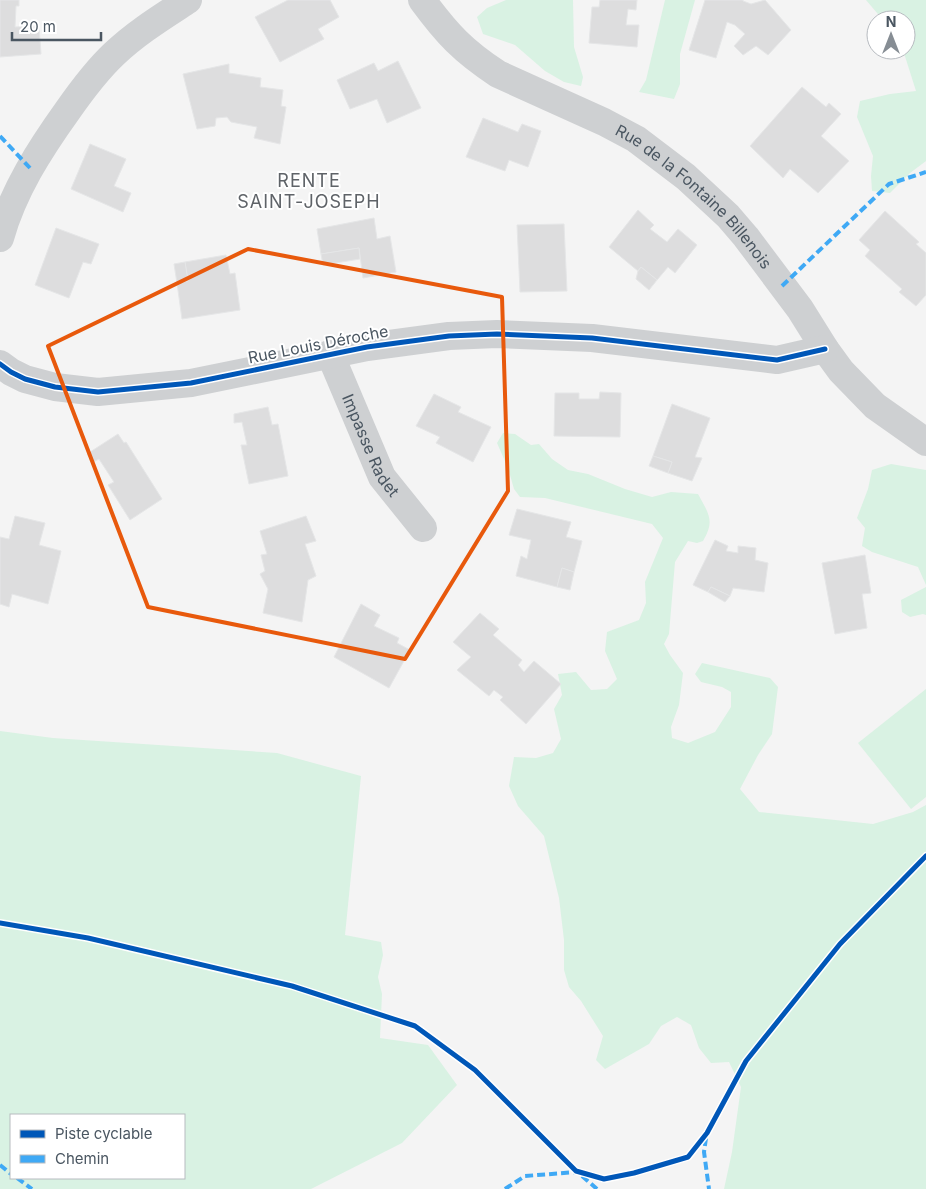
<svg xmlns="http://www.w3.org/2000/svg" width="926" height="1189" font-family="Inter,sans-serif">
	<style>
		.green { fill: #d9f2e3; fill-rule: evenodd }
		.building { fill: #ddddde; stroke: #e5e6e7 }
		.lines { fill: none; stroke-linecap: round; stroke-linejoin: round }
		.minor { stroke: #ced0d2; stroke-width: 28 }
		.quiet { stroke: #3fa9f5; stroke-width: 4; stroke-dasharray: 8 4; stroke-linecap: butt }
		.cycleway-casing { stroke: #fff; stroke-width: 8 }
		.cycleway { stroke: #0057b8; stroke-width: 5 }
		.marked { fill: none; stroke: #e8590c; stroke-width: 4; stroke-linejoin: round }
		.labels { text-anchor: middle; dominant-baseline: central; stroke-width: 4; stroke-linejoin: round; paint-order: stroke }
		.street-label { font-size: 16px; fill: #4a5661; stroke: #fff }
		.neighbourhood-label { font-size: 18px; letter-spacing: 1px; fill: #5f6368; stroke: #fff }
	</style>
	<rect width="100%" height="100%" fill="#f4f4f4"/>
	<g class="green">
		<polygon points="506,0 573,0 574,47 583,77 581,86 564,82 545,71 515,45 483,34 477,17 487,8"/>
		<polygon points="665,0 695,0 680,54 680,84 674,99 639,92 646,80"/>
		<polygon points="866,0 926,0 926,161 910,173 890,193 872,191 871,176 873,156 857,117 860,101 890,94 916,91 903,50 906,50 906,20 883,20"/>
		<path d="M 503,433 L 515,434 L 531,445 L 539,444 L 552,459 L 568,470 L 588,474 L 625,489 L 652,497 L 671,492 L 698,494 C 709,514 715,521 703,541 L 697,543 L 688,541 L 675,562 L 669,634 L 664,644 L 670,655 L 683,673 L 679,705 L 671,727 L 672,738 L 688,743 L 715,732 L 731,707 L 731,692 L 722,687 L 701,682 L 695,674 L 702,663 L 770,678 L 778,687 L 772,734 L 758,755 L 740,789 L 759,812 L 873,824 L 913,812 L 926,805 L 926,1189 L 724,1189 L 732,1152 L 741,1087 L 729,1062 L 711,1063 L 699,1048 L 691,1025 L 677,1017 L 661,1026 L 649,1044 L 605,1069 L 596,1060 L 603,1036 L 581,1001 L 569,987 L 564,970 L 564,940 L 559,898 L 544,836 L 518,806 L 509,786 L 514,757 L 536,758 L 553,753 L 561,739 L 554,709 L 562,695 L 558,674 L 576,672 L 591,690 L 607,689 L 617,679 L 605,651 L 607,632 L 639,620 L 646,603 L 645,582 L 663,538 L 652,524 L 545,498 L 520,497 L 514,489 L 508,468 L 497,443 Z"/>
		<polygon points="891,464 926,470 926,585 918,567 872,552 862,546 865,528 857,518 868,489 872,470"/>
		<polygon points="926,587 926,615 923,614 910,617 902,612 901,600"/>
		<polygon points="926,689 926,797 911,809 858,743"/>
		<path d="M 0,731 L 53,738 L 277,753 L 361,776 L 345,935 L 381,942 L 383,955 L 378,977 L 382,994 L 380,1038 L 428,1045 L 457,1085 L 402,1143 L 311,1189 L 0,1189 ZM 11,1115 L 184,1115 L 184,1178 L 11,1178 Z"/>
	</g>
	<g class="building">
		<polygon points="0,0 19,0 19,6 16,6 15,27 39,26 41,54 0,57"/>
		<polygon points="288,0 330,0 339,17 318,29 324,39 280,62 255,17"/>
		<polygon points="600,0 637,0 636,10 628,9 626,25 639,25 637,47 589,43 592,7 599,7"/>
		<polygon points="705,0 743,0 743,1 751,4 765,0 791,30 768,55 756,46 743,55 734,46 745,34 735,25 727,22 716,58 689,50"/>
		<polygon points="398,61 421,108 387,123 377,99 350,109 337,80 374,63 378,71"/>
		<polygon points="229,64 229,73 261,78 260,87 283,90 281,106 286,107 280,144 254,138 257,127 231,122 227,117 216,118 215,126 197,129 183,74"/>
		<polygon points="802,87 826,107 829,103 841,114 821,136 849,161 818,193 790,169 783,178 750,146"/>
		<polygon points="483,118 518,132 522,124 541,131 528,167 509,160 505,171 466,157"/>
		<polygon points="90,144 126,159 114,186 131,193 123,212 71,189"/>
		<polygon points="638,210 654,225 650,229 667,242 678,229 697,245 675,273 668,267 657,280 641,267 638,271 609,247"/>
		<polygon points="885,211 919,242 916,244 926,253 926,295 916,306 899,292 902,289 865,256 870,250 859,240"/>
		<polygon points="374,218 377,239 390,236 396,272 363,278 359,248 321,254 317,229"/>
		<polygon points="564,224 567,291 520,292 517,225"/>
		<polygon points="56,228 99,244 91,264 83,262 69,298 35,285"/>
		<polygon points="359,248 360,259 323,265 321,254"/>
		<polygon points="226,255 230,274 235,273 240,310 182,319 177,283 188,281 185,262"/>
		<polygon points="185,262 188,281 177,283 174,264"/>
		<polygon points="641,267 657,280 649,290 636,279 638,271"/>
		<polygon points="600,392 621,393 620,437 554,436 555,393 579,393 579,399 599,399"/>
		<polygon points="434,394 461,407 458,412 491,427 473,462 436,443 440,437 416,426"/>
		<polygon points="672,404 710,418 695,457 702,458 692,481 668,473 672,462 653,456"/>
		<polygon points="268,407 272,425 278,424 288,476 249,484 241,445 247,445 242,422 234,423 234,414"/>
		<polygon points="118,434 124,443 126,442 162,499 130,520 108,485 114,482 99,459 93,462 87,454"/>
		<polygon points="653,456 672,462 668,473 649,466"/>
		<polygon points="517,509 571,522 566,537 582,541 574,572 562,568 557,587 516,576 521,556 527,559 531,540 509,535"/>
		<polygon points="15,516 45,523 39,545 61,551 48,604 12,594 9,607 0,604 0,537 9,539"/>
		<polygon points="306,516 316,541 305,544 316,576 308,580 302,622 263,613 268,589 260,574 265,571 261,555 267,554 260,531"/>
		<polygon points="715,540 728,546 726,551 738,553 738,546 756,548 755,560 768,563 764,592 733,588 730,596 711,587 708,592 693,585"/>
		<polygon points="865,555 871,593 862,594 867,628 835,634 822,563"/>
		<polygon points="562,568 574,572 570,590 557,587"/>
		<polygon points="711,587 730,596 725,602 708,592"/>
		<polygon points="361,604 380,615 374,626 399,638 397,643 410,650 389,688 334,657"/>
		<polygon points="480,613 499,629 493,635 522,660 518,665 524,672 534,661 561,684 526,724 500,700 503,697 494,690 489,696 457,670 471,657 453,642"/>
	</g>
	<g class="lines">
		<g class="minor">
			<path id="s1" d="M 422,0 C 447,34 463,51 498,74 L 604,122 L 636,139 L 686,177 L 728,216 L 746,237 L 800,309 L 825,349 L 841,371 L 875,406 L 926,442"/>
			<path d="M 0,238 C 13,191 40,149 68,110 C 82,90 96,71 114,54 C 136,33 162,17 188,0"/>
			<path id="s2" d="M 330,354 L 382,477 L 423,528"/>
			<polyline points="0,364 11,372 25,379 55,387 98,392 191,383 367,347 449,336 497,334 592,338 777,360 825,349"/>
		</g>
		<g class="quiet">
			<polyline points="0,136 30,168"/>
			<polyline points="782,286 889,184 926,172"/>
			<polyline points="706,1138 704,1152 709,1189"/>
			<polyline points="0,1165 11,1174"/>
			<polyline points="582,1176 597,1189"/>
			<polyline points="17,1178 32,1189"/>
			<polyline points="505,1189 525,1176 577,1172"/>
		</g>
		<g class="cycleway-casing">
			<g id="cycleway">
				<polyline points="0,364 11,372 25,379 55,387 98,392 191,383 367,347 449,336 497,334 592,338 777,360 825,349"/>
				<polyline points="0,923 88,938 292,986 415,1026 475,1070 576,1171 604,1179 634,1173 688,1157 707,1133 746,1061 840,944 926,856"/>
			</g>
		</g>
		<use href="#cycleway" class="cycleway"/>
	</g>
	<path class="marked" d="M 248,249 L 502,297 L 508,491 L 405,659 L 148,607 L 48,346 Z"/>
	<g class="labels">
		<g class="street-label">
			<text stroke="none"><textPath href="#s1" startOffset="341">Rue de la Fontaine Billenois</textPath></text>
			<text transform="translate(318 344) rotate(-11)">Rue Louis Déroche</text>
			<text stroke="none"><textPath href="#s2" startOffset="100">Impasse Radet</textPath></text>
		</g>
		<g class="neighbourhood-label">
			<text x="309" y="180">RENTE<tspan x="309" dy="21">SAINT-JOSEPH</tspan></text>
		</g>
	</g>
	<rect x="10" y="1114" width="175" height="65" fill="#ffffff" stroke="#b7bbc0"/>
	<rect x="20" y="1130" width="25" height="8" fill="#0057b8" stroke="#b7bbc0"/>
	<text x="55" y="1139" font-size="15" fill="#4a5661">Piste cyclable</text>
	<rect x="20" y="1155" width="25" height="8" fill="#3fa9f5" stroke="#b7bbc0"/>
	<text x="55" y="1164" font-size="15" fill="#4a5661">Chemin</text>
	<g transform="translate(891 35)"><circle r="24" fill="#ffffff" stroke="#b7bbc0"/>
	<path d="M0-4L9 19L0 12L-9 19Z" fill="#868d94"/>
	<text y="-8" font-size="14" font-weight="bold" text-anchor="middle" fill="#4a5661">N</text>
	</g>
	<path d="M12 32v8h89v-8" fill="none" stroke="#4a5661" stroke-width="2.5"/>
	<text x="20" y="32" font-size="15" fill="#4a5661" stroke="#ffffff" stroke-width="4" paint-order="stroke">20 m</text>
</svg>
